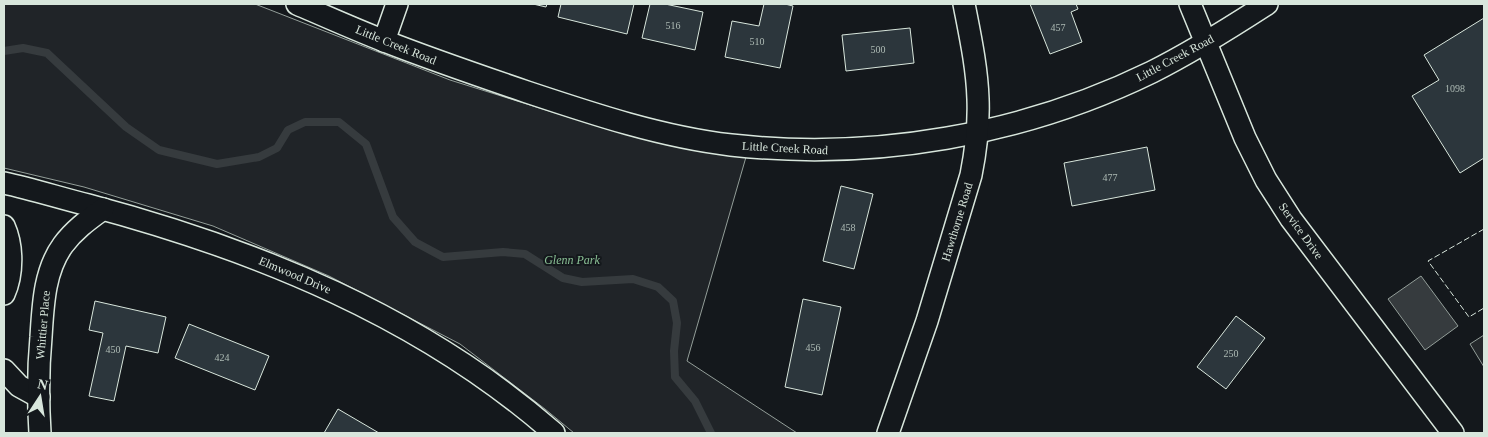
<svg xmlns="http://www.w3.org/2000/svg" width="1488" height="437" font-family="Georgia,serif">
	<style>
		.green { fill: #202428; stroke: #939e99 }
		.parking { fill: #24282b; stroke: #939e99 }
		.water { fill: #363b3e; stroke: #939e99 }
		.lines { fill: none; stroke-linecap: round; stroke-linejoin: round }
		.stream { stroke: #363b3e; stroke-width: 8 }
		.building { fill: #2c363c; stroke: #d8e6dc }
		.minor-casing { stroke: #d8e6dc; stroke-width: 24 }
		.minor { stroke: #14181c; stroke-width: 21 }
		.fence { stroke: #d8e6dc; stroke-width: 1; stroke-dasharray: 6 2.5; stroke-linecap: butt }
		.labels { text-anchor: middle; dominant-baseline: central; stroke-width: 4; stroke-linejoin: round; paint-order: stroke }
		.number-label { font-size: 10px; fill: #adbab4 }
		.street-label { font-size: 12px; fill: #d8e6dc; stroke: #14181c }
		.park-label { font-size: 12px; font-style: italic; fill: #8ac095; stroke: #14181c }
	</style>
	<rect width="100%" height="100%" fill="#14181c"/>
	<polygon class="green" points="4,4 255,4 450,80 610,130 746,157 687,361 797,433 574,433 545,409 460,344 329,276 213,226 84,187 4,168"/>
	<polygon class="parking" points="1484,335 1484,367 1470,344"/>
	<polygon class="water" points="1421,276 1458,326 1425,350 1388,299"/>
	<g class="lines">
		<polyline class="stream" points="4,51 23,48 47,53 126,127 159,150 217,164 259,157 277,148 288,130 305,122 339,122 366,144 393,217 415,242 443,257 503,252 525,254 563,278 582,282 633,279 658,287 673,301 677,323 674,351 675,377 695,401 711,433"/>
	</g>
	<g class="building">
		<polygon points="533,4 547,4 546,7"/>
		<polygon points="561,4 634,4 627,34 558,17"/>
		<polygon points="650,4 665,4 703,12 695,50 642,38"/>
		<polygon points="764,4 785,4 793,6 780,68 725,57 732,21 759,26"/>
		<polygon points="1030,4 1076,4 1078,9 1071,12 1082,42 1050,54"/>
		<polygon points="1484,18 1484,158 1460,173 1412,96 1439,80 1424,55"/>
		<polygon points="910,28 914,63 846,71 842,35"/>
		<polygon points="1147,147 1155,190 1072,206 1064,163"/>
		<polygon points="841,186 873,194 854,269 823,261"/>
		<polygon points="803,299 841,307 822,395 785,387"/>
		<polygon points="95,301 166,317 158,353 126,346 114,401 89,396 103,333 89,330"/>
		<polygon points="1236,316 1265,338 1226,389 1197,367"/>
		<polygon points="189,324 269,356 255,390 175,358"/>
		<polygon points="338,409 379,433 324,433"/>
	</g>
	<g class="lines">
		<g class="minor-casing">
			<g id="minor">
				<path d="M 297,4 C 327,17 356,30 387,42 C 433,60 480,76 527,92 C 593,114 662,137 731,145 C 874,161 1023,135 1152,72 C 1192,52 1230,28 1267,4"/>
				<polyline points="1190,4 1245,138 1266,180 1291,219 1453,433"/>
				<polyline points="384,41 397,4"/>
				<path d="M 4,183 C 32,189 60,198 88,205 C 257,250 422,317 554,433"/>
				<path d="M 4,226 C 13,246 13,274 4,294"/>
				<polyline points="4,370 19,386 39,397"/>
				<path d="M 40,433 C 38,401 38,369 41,337 C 43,306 44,271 63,245 C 74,230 88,220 103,209"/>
				<path d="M 888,433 L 927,321 L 971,175 C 976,150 979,125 978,99 C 977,67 970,35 964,4"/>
			</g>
		</g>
		<use href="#minor" class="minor"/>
		<polyline class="fence" points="1484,229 1428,261 1469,317 1484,308"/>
	</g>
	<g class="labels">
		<g class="number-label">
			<text x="673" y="25">516</text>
			<text x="1058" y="27">457</text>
			<text x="757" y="41">510</text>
			<text x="878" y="49">500</text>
			<text x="1455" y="88">1098</text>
			<text x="1110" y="177">477</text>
			<text x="848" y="227">458</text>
			<text x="813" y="347">456</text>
			<text x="113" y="349">450</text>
			<text x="1231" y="353">250</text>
			<text x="222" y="357">424</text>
		</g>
		<g class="street-label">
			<text transform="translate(396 45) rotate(22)">Little Creek Road</text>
			<text transform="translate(1175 58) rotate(-28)">Little Creek Road</text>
			<text transform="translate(785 148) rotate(3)">Little Creek Road</text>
			<text transform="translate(957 222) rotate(-73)">Hawthorne Road</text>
			<text transform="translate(1301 231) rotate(54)">Service Drive</text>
			<text transform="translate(295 275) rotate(23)">Elmwood Drive</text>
			<text transform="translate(43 325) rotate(-85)">Whittier Place</text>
		</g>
		<g class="park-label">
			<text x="572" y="260">Glenn Park</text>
		</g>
	</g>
	<rect width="1488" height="437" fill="none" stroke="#d8e6dc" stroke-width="10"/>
	<g transform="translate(40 397) rotate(12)" stroke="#14181c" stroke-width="4" paint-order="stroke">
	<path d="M0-4L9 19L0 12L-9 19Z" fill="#d8e6dc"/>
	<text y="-8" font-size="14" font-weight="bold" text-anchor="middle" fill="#d8e6dc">N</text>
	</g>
</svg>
